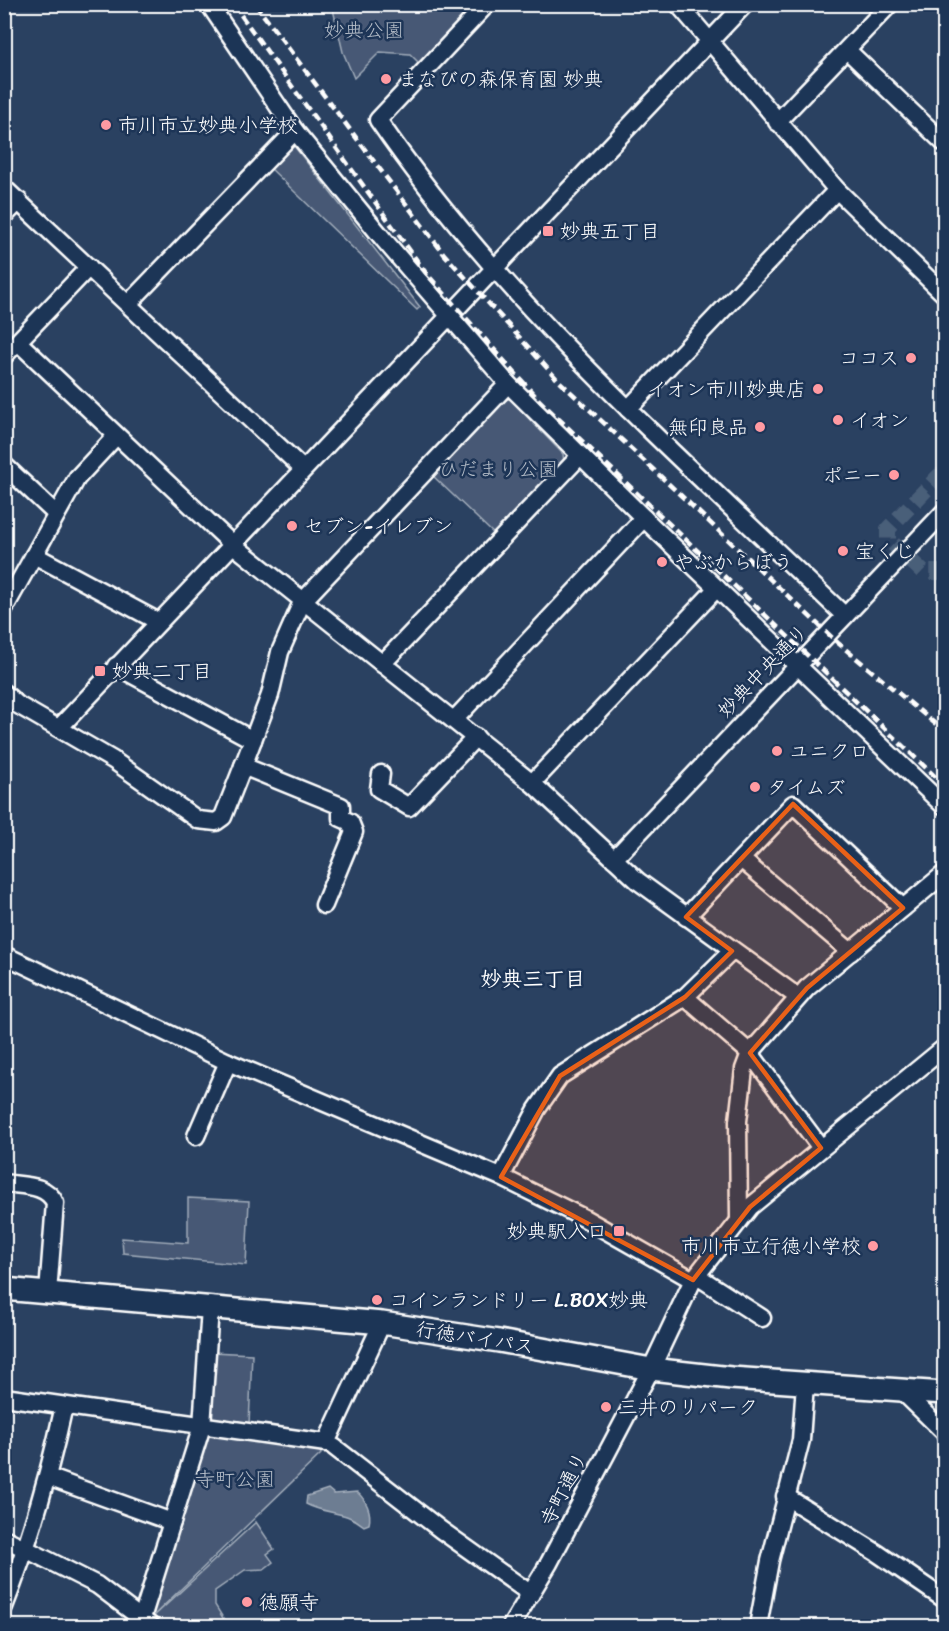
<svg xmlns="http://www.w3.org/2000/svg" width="949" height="1631" font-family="Sriracha,'Klee One',sans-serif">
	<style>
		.green { fill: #465975; stroke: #a2acba; stroke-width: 1.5 }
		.water { fill: #6d7d92; stroke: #a7b1be; stroke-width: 1.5 }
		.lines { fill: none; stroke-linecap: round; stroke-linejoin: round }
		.minor-tunnel { stroke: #4a5e79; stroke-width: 16; stroke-dasharray: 16 8; stroke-linecap: butt }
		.minor-casing { stroke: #fff; stroke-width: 21 }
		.major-casing { stroke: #fff; stroke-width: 26 }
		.minor { stroke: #1d3557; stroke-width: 16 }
		.major { stroke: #1d3557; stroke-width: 21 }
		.rail { stroke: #fff; stroke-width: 4.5; stroke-dasharray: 9 4.5; stroke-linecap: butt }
		.marked { fill: #e96118; fill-opacity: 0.2; stroke: #e96118; stroke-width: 4.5; stroke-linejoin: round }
		.poi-dot { fill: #ff9aa2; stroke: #1d3557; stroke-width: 2 }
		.labels { text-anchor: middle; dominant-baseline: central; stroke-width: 5; stroke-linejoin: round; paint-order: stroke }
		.park-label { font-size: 20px; fill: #b5bdc8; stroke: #1d3557 }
		.poi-label { font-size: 20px; fill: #fff; stroke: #1d3557; text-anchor: start }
		.street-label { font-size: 20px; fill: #fff; stroke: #1d3557 }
		.neighbourhood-label { font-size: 21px; font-weight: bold; fill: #fff; stroke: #1d3557 }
	</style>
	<rect width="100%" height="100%" fill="#2a4161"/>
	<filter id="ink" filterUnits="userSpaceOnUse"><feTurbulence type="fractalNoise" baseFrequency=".0167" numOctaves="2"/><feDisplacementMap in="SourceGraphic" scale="12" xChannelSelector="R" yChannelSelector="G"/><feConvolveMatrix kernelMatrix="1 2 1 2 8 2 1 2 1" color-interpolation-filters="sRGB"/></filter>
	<g filter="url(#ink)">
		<g class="green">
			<polygon points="332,5 478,5 421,65 410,54 380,52 354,78 343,52"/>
			<polygon points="287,146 294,146 420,307 417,310 268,166"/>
			<polygon points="510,399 563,454 564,463 495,535 432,475 503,400"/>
			<polygon points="188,1198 249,1201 246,1265 123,1253 122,1238 188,1243"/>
			<polygon points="212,1352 252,1354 249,1425 213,1421 209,1415"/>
			<polygon points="210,1434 320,1450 321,1454 152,1617 204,1438"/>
			<polygon points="256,1522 274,1549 267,1554 273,1562 264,1569 245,1570 215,1591 215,1605 228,1626 161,1626 152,1618"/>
		</g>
		<path class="water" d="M 328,1489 L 334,1494 L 357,1492 C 366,1500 372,1512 369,1524 L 364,1526 C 345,1510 327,1515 306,1504 L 307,1496 Z"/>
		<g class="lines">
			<polyline class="minor-tunnel" points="944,476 939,476 888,529 888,539 923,572 944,572"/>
			<g class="minor-casing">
				<g id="minor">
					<polyline points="209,4 295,131 384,240 508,384 653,527 944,806"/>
					<path d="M 487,4 L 378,120 C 507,308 681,458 845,616"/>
					<polyline points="678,4 837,190 944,294"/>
					<polyline points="847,50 944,143"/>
					<polyline points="777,122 890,4"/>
					<polyline points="4,188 303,469"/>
					<polyline points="4,216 19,201"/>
					<polyline points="128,304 295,131"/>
					<polyline points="18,342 232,544 532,783 638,881 798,997"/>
					<polyline points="4,356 89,267"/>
					<polyline points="628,409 837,190"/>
					<polyline points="4,465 56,514"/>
					<polyline points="34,555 159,622"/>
					<polyline points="4,609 77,478 116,436"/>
					<polyline points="382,664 580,456"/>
					<polyline points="116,666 253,740"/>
					<polyline points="4,693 18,705 113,760 198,820 216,822 223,817 243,766 270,695 280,652 302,602 508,384"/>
					<polyline points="454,720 644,518"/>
					<polyline points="59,728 745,4"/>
					<polyline points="243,766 341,806 341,818 350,822 354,832 324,905"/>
					<polyline points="381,774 379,789 409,807 476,737"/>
					<polyline points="532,783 717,588"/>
					<polyline points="614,859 944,512"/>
					<polyline points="741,859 851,952"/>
					<polyline points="686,917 793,804 903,908"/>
					<polyline points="4,955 228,1062 501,1177 584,1218 693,1280"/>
					<polyline points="685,997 750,1053 821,1148"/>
					<polyline points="196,1136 228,1062"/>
					<polyline points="501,1177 537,1109 560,1076 685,997 732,951"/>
					<path d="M 4,1183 C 23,1186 47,1184 55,1203 L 48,1293"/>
					<polyline points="739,1219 738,1121 744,1069 750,1053 807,988 944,874"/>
					<polyline points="697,1276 762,1318"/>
					<polyline points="902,1391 944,1432"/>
					<polyline points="4,1397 326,1443 382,1323"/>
					<polyline points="334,1447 441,1530 531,1594"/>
					<polyline points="48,1477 172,1522"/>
					<polyline points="785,1496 877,1553 944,1599"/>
					<polyline points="4,1538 97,1585 151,1626"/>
					<path d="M 4,1607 C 30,1541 49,1475 64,1406"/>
					<polyline points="142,1618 202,1426 210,1308"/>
					<polyline points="511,1626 549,1563 651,1369 693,1280 750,1207 944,1048"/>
					<polyline points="758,1626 770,1561 801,1440 805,1384"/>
				</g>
			</g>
			<g class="major-casing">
				<polyline id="major" points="4,1289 382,1323 499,1341 651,1369 731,1378 944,1393"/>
			</g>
			<use href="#minor" class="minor"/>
			<use href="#major" class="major"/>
			<g class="rail">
				<polyline points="233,4 426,273 540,401 944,785"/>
				<polyline points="255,4 444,254 558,380 838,643 944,731"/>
			</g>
		</g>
	</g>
	<path class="marked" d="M 793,804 L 903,908 L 807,988 L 750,1053 L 821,1148 L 750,1207 L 693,1280 L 501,1177 L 560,1076 L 685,997 L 732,951 L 686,917 Z"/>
	<g class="poi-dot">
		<circle cx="386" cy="79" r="6"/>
		<circle cx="106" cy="125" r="6"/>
		<rect x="542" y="225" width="12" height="12" rx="3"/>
		<circle cx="911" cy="358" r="6"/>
		<circle cx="818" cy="389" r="6"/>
		<circle cx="838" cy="420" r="6"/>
		<circle cx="760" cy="427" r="6"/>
		<circle cx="894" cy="475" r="6"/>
		<circle cx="292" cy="526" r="6"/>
		<circle cx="843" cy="551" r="6"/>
		<circle cx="662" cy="562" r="6"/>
		<rect x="94" y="665" width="12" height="12" rx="3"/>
		<circle cx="777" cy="751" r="6"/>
		<circle cx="755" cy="787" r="6"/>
		<rect x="613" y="1225" width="12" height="12" rx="3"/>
		<circle cx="873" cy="1246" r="6"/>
		<circle cx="377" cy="1300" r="6"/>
		<circle cx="606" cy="1407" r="6"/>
		<circle cx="247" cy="1602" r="6"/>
	</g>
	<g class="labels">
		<g class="park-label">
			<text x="364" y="30">妙典公園</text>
			<text x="498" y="469">ひだまり公園</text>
			<text x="235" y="1479">寺町公園</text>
		</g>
		<g class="poi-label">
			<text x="398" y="79">まなびの森保育園 妙典</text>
			<text x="118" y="125">市川市立妙典小学校</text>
			<text x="560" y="231">妙典五丁目</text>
			<text x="899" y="358" text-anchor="end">ココス</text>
			<text x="806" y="389" text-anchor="end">イオン市川妙典店</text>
			<text x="850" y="420">イオン</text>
			<text x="748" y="427" text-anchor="end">無印良品</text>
			<text x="882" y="475" text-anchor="end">ポニー</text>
			<text x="304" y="526">セブン-イレブン</text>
			<text x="855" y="551">宝くじ</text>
			<text x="674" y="562">やぶからぼう</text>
			<text x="112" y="671">妙典二丁目</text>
			<text x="789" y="751">ユニクロ</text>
			<text x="767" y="787">タイムズ</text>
			<text x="607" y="1231" text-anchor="end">妙典駅入口</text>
			<text x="861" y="1246" text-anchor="end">市川市立行徳小学校</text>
			<text x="389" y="1300">コインランドリー L.BOX妙典</text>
			<text x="618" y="1407">三井のリパーク</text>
			<text x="259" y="1602">徳願寺</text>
		</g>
		<g class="street-label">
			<text transform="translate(763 671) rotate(-46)">妙典中央通り</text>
			<text transform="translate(475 1338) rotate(9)">行徳バイパス</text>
			<text transform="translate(564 1489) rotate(-63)">寺町通り</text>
		</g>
		<g class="neighbourhood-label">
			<text x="533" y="979">妙典三丁目</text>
		</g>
	</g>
	<rect width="949" height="1631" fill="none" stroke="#1d3557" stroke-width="24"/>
	<rect x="12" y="12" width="925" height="1607" fill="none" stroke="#fff" stroke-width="2" filter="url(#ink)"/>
</svg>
